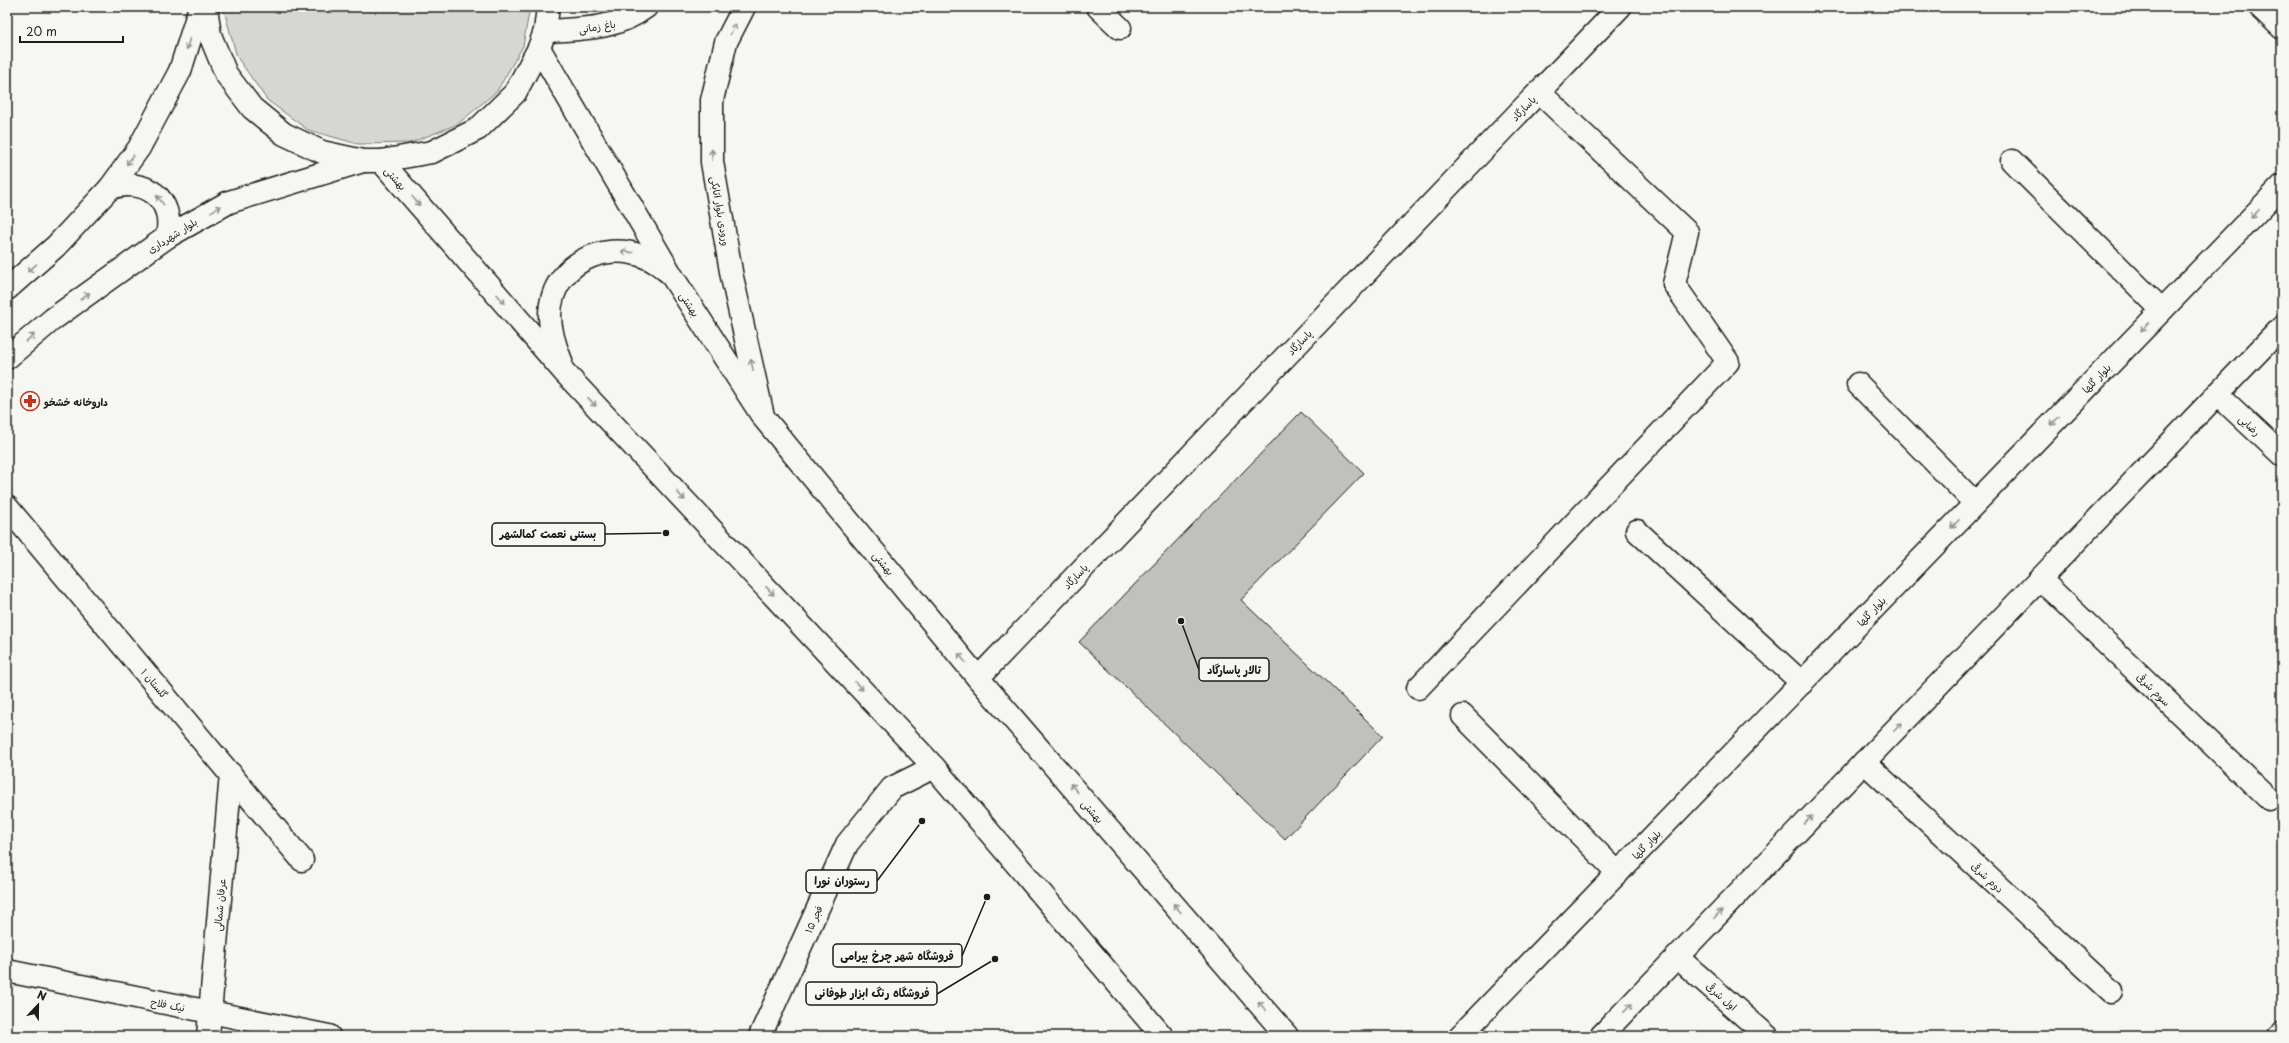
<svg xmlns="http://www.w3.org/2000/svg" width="2289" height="1043" font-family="'Playpen Sans','Playpen Sans Arabic',sans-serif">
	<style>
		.green { fill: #d6d6d2; stroke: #797977 }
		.building { fill: #c0c0bd; stroke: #1c1c1c }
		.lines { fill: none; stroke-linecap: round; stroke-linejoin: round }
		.street-casing { stroke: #1c1c1c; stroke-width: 25 }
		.secondary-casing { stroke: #1c1c1c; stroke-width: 25 }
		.primary-casing { stroke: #1c1c1c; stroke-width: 25 }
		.highway-casing { stroke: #1c1c1c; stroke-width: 25 }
		.street { stroke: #f6f6f2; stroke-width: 22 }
		.secondary { stroke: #f6f6f2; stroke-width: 22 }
		.primary { stroke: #f6f6f2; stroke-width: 22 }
		.highway { stroke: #f6f6f2; stroke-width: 22 }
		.oneway { stroke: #949492 }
		.labels { text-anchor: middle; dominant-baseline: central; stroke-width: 3; stroke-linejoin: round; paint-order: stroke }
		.street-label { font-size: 10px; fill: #1c1c1c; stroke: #f6f6f2 }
		.poi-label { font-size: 10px; font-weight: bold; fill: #1c1c1c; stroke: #f6f6f2; text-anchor: start }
		.leader { fill: none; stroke: #1c1c1c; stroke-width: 1.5 }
		.callout-dot { fill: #1c1c1c; stroke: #f6f6f2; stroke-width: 1.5 }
		.callout { fill: #f6f6f2; stroke: #1c1c1c; stroke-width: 1.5 }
		.callout-label { font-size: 11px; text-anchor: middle; font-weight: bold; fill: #1c1c1c }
	</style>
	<rect width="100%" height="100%" fill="#f6f6f2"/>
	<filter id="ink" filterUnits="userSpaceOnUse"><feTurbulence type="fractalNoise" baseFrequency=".025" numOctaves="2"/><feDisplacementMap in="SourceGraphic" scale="8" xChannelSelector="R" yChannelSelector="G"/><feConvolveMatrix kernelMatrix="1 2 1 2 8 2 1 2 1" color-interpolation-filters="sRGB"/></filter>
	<g filter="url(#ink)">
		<polygon class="green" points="223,7 530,7 523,46 497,91 458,124 410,143 358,144 308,130 267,100 237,57"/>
		<polygon class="building" points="1301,412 1364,473 1241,600 1383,736 1285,839 1079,642"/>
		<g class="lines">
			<g class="street-casing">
				<g id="street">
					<polyline points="744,7 726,42 712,100 712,162 732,277 763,416"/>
					<polyline points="1098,7 1120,28"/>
					<polyline points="2260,7 2282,28"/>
					<path d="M 545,31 C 580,29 616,30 646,7"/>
					<polyline points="2012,161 2162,310"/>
					<polyline points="1858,384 1975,503"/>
					<polyline points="2217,394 2282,455"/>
					<polyline points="7,507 302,860"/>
					<polyline points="1637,531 1802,683"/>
					<polyline points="2040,579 2269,799"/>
					<polyline points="978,678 1620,7"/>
					<polyline points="1418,688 1728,362 1674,284 1687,232 1539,92"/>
					<polyline points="1463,716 1618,873"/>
					<polyline points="1864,762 2111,991"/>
					<polyline points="1677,957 1767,1036"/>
					<polyline points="7,971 329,1036"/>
					<polyline points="208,1036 231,774"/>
					<polyline points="760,1036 847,844 892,788 934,767"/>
					<polyline points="1460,1036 2282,186"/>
					<polyline points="1601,1036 2282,327"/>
				</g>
			</g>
			<g class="secondary-casing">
				<g id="secondary">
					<path d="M 110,188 C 145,177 175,198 167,237"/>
					<polyline points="7,289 56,246 110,188 139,148 180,71 200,7"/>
					<polyline points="7,358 53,319 167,237 229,202 363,161"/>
				</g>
			</g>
			<g class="primary-casing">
				<polyline id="primary" points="2279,1036 2282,1033"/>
			</g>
			<g class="highway-casing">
				<g id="highway">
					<polyline points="206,7 210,35 226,74 252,108 284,134 322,152 363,161 381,161 432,152 478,129 515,93 539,48 545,31 548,7"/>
					<polyline points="539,48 672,276 763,417 978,678 1287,1036"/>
					<polyline points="381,161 565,373 934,767 1162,1036"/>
					<path d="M 561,361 C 555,346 550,332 550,316 C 550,256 624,231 667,271"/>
				</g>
			</g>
			<use href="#street" class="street"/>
			<use href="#secondary" class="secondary"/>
			<use href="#primary" class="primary"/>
			<use href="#highway" class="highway"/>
		</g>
		<defs><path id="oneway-shaft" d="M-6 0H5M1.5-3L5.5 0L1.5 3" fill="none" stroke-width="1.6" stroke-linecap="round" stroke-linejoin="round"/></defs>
		<g class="oneway">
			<use href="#oneway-shaft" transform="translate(733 29) rotate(-63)"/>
			<use href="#oneway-shaft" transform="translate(188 44) rotate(107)"/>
			<use href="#oneway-shaft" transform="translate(712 155) rotate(-91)"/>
			<use href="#oneway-shaft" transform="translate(130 160) rotate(126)"/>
			<use href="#oneway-shaft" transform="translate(160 200) rotate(-128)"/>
			<use href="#oneway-shaft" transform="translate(416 201) rotate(49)"/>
			<use href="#oneway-shaft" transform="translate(216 209) rotate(-29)"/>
			<use href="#oneway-shaft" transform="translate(2255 214) rotate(134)"/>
			<use href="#oneway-shaft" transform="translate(627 252) rotate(-174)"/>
			<use href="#oneway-shaft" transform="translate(32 268) rotate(139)"/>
			<use href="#oneway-shaft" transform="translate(85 296) rotate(-36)"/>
			<use href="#oneway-shaft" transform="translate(501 299) rotate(49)"/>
			<use href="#oneway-shaft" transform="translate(2145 327) rotate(134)"/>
			<use href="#oneway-shaft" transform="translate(30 338) rotate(-41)"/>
			<use href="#oneway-shaft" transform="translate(752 365) rotate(-103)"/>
			<use href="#oneway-shaft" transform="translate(592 402) rotate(47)"/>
			<use href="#oneway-shaft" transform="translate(2055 421) rotate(134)"/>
			<use href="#oneway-shaft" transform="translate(681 496) rotate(47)"/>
			<use href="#oneway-shaft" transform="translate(1955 524) rotate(134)"/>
			<use href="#oneway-shaft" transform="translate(770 591) rotate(47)"/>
			<use href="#oneway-shaft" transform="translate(962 658) rotate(-129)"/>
			<use href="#oneway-shaft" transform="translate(859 686) rotate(47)"/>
			<use href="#oneway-shaft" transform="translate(1898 727) rotate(-46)"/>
			<use href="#oneway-shaft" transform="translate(1074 788) rotate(-131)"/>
			<use href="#oneway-shaft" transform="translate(1808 820) rotate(-46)"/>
			<use href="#oneway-shaft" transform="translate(1177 908) rotate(-131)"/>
			<use href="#oneway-shaft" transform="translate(1718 914) rotate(-46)"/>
			<use href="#oneway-shaft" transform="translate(1262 1006) rotate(-131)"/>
			<use href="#oneway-shaft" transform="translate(1628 1008) rotate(-46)"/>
		</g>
	</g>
	<defs>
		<g id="pharmacy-ring" transform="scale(1)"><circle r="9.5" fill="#f6f6f2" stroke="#c8321e" stroke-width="1.5"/><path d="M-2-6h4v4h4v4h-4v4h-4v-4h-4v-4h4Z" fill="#c8321e"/></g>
	</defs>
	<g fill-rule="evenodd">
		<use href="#pharmacy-ring" x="30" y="401"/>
	</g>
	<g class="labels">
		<g class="street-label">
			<text transform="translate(597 26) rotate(-9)">باغ زمانی</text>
			<text transform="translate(1523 108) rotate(-46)">پاسارگاد</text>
			<text transform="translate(396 178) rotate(49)">بهشتی</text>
			<text transform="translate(721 211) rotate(80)">ورودی بلوار اتابکی</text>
			<text transform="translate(172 235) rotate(-32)">بلوار شهرداری</text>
			<text transform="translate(690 304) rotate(57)">بهشتی</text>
			<text transform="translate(1299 342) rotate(-46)">پاسارگاد</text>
			<text transform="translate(2096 378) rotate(-46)">بلوار گلها</text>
			<text transform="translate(2250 425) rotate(43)">رضایی</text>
			<text transform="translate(884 563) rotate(51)">بهشتی</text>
			<text transform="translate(1075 576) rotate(-46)">پاسارگاد</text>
			<text transform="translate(1871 611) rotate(-46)">بلوار گلها</text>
			<text transform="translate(155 683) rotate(50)">گلستان ۱</text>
			<text transform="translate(2154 689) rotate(44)">سوم شرقی</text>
			<text transform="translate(1093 811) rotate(49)">بهشتی</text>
			<text transform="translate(1646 844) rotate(-46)">بلوار گلها</text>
			<text transform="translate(1988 877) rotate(43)">دوم شرقی</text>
			<text transform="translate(219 905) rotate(-85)">عرفان شمالی</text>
			<text transform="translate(813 919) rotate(-66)">فجر ۱۵</text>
			<text transform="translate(1722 996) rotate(41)">اول شرقی</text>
			<text transform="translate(168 1004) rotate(11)">نیک فلاح</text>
		</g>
		<g class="poi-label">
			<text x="44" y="401">داروخانه خشخو</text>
		</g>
	</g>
	<path class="leader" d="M666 533L605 534M1181 621L1199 670M922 821L877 881M987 897L962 956M995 959L937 994"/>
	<g class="callout-dot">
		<circle cx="666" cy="533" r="4"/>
		<circle cx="1181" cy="621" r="4"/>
		<circle cx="922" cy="821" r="4"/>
		<circle cx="987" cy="897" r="4"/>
		<circle cx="995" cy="959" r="4"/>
	</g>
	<g class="callout">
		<rect x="492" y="523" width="113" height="23" rx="4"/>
		<rect x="1199" y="658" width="70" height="23" rx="4"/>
		<rect x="806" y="870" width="71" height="23" rx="4"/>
		<rect x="833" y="944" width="129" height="23" rx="4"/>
		<rect x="806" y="982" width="131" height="23" rx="4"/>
	</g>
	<g class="callout-label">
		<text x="548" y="538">بستنی نعمت کمالشهر</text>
		<text x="1234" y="674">تالار پاسارگاد</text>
		<text x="842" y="885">رستوران نورا</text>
		<text x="897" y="960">فروشگاه شهر چرخ بیرامی</text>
		<text x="872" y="997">فروشگاه رنگ ابزار طوفانی</text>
	</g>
	<rect width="2289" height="1043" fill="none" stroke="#f6f6f2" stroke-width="24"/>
	<rect x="12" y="12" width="2265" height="1019" fill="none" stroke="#1c1c1c" stroke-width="1.5" filter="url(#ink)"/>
	<g transform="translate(38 1005) rotate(22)" stroke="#f6f6f2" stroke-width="3" paint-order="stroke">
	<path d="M0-3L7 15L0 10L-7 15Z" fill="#1c1c1c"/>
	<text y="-6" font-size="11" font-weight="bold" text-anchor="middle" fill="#1c1c1c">N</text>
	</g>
	<path d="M20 36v6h103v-6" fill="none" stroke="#1c1c1c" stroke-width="2"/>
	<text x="26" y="36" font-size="12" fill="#1c1c1c" stroke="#f6f6f2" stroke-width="3" paint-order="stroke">20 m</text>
</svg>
